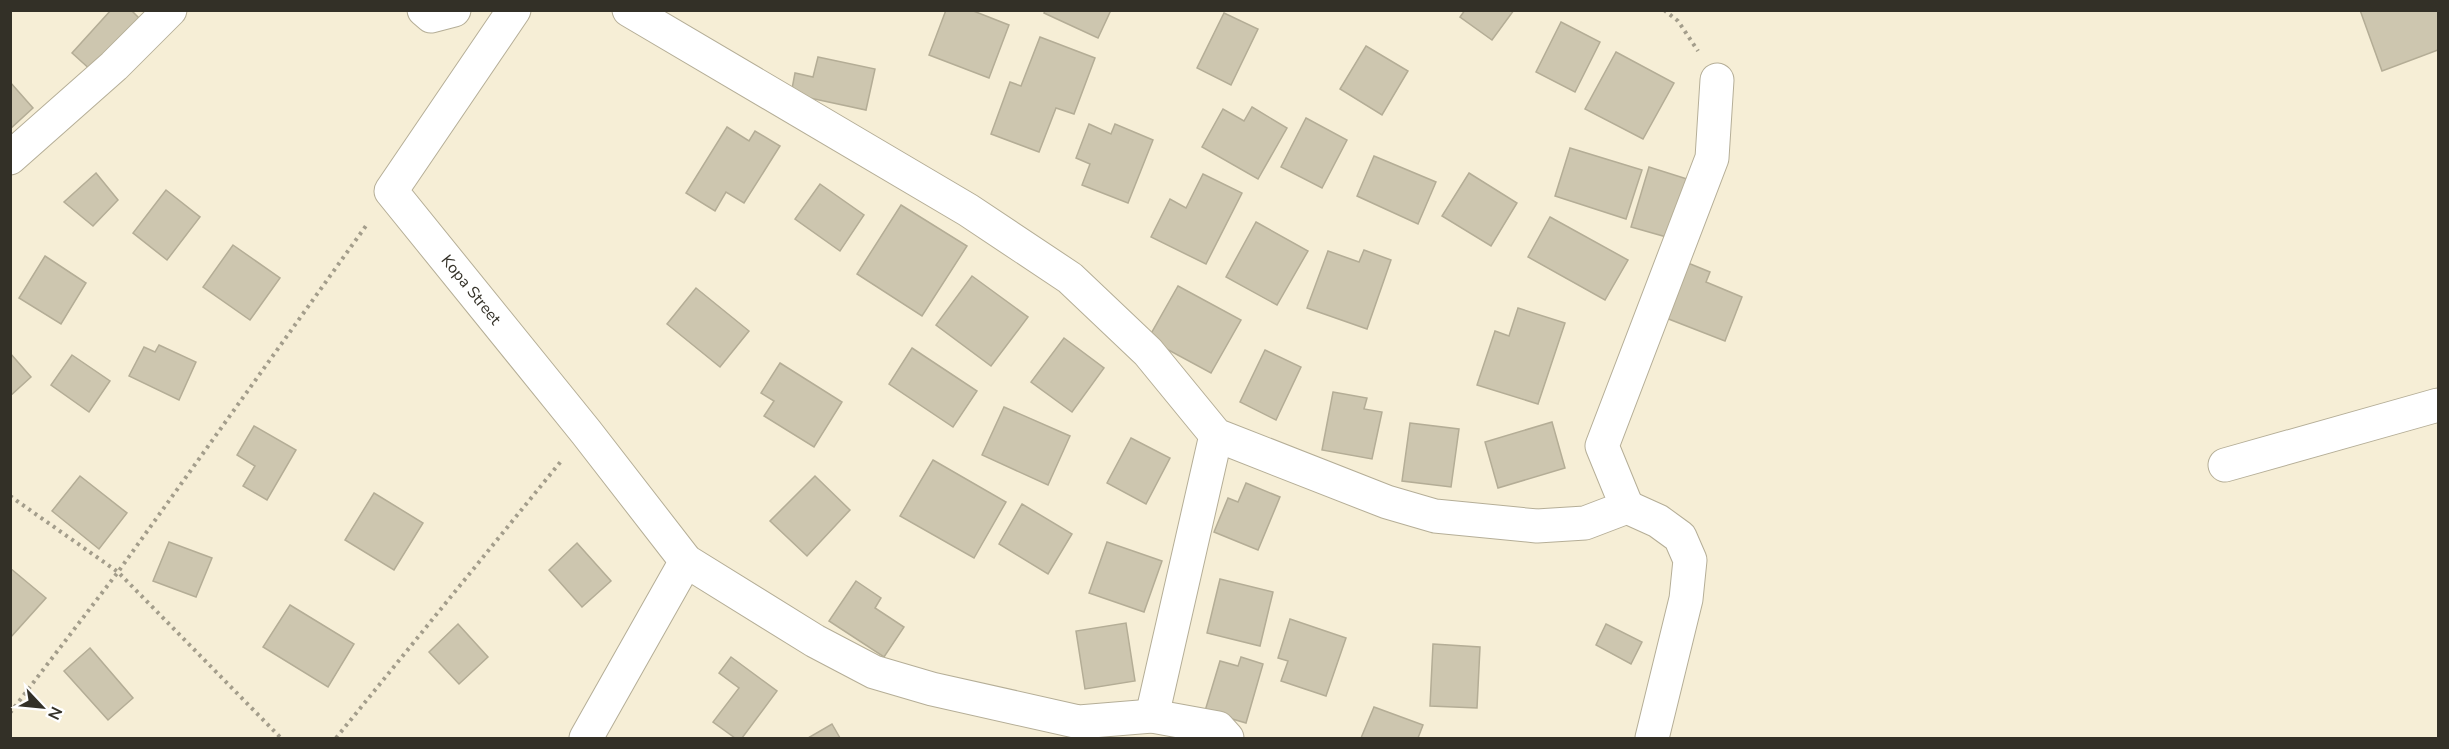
<svg xmlns="http://www.w3.org/2000/svg" width="2449" height="749" font-family="'Nunito Sans',sans-serif">
	<style>
		.building { fill: #cdc6af; stroke: #b4ad96; stroke-width: 1.5 }
		.lines { fill: none; stroke-linecap: round; stroke-linejoin: round }
		.street-casing { stroke: #b5ae97; stroke-width: 35 }
		.path { stroke: #a39d8b; stroke-width: 4; stroke-dasharray: 3 4.5; stroke-linecap: butt }
		.street { stroke: #fff; stroke-width: 33 }
		.labels { text-anchor: middle; dominant-baseline: central; stroke-width: 4.5; stroke-linejoin: round; paint-order: stroke }
		.street-label { font-size: 16px; fill: #333027; stroke: #fff }
	</style>
	<rect width="100%" height="100%" fill="#f6eed6"/>
	<g class="building">
		<polygon points="111,10 131,10 141,20 93,72 72,53"/>
		<polygon points="946,10 971,10 1009,25 989,78 929,55"/>
		<polygon points="1045,10 1111,10 1098,38 1044,13"/>
		<polygon points="1465,10 1514,10 1492,40 1460,17"/>
		<polygon points="2360,10 2438,10 2438,50 2382,71"/>
		<polygon points="1224,13 1258,29 1231,85 1197,68"/>
		<polygon points="1561,22 1600,42 1575,92 1536,72"/>
		<polygon points="1040,37 1095,58 1074,114 1056,108 1039,152 991,134 1010,82 1021,86"/>
		<polygon points="1366,46 1408,71 1382,115 1340,89"/>
		<polygon points="1616,52 1674,83 1643,139 1585,109"/>
		<polygon points="818,57 875,69 866,110 791,94 795,73 813,77"/>
		<polygon points="10,82 33,108 10,129"/>
		<polygon points="1252,107 1287,128 1258,179 1202,147 1223,109 1244,121"/>
		<polygon points="1306,118 1347,140 1322,188 1281,167"/>
		<polygon points="1089,124 1111,134 1115,124 1153,140 1128,203 1082,185 1090,164 1076,158"/>
		<polygon points="727,127 749,141 755,131 780,146 744,203 726,192 715,211 686,193"/>
		<polygon points="1570,148 1642,170 1626,219 1555,196"/>
		<polygon points="1374,156 1436,182 1418,224 1357,196"/>
		<polygon points="1649,167 1687,179 1670,238 1631,227"/>
		<polygon points="96,173 118,200 93,226 64,202"/>
		<polygon points="1469,173 1517,203 1491,246 1442,216"/>
		<polygon points="1203,174 1242,193 1206,264 1151,237 1170,199 1186,208"/>
		<polygon points="820,184 864,215 840,251 795,219"/>
		<polygon points="166,190 200,217 167,260 133,233"/>
		<polygon points="901,205 967,246 922,316 857,274"/>
		<polygon points="1550,217 1628,260 1605,300 1528,257"/>
		<polygon points="1256,222 1308,251 1277,305 1226,277"/>
		<polygon points="233,245 280,278 250,320 203,287"/>
		<polygon points="1364,250 1391,260 1367,329 1307,308 1328,251 1359,262"/>
		<polygon points="45,256 86,283 61,324 19,298"/>
		<polygon points="1688,263 1710,272 1706,282 1742,297 1725,341 1666,318"/>
		<polygon points="972,276 1028,317 991,366 936,325"/>
		<polygon points="1178,286 1241,320 1211,373 1148,339"/>
		<polygon points="696,288 749,331 720,367 667,324"/>
		<polygon points="1518,308 1565,323 1538,404 1477,385 1495,331 1509,336"/>
		<polygon points="1064,338 1104,368 1072,412 1031,382"/>
		<polygon points="159,345 196,362 179,400 129,376 144,347 155,352"/>
		<polygon points="912,348 977,391 953,427 889,384"/>
		<polygon points="1265,350 1301,367 1276,420 1240,402"/>
		<polygon points="10,353 31,377 10,396"/>
		<polygon points="72,355 110,381 89,412 51,385"/>
		<polygon points="780,363 842,402 814,447 764,416 774,401 761,393"/>
		<polygon points="1333,392 1367,398 1364,409 1382,412 1372,459 1322,450"/>
		<polygon points="1004,407 1070,436 1048,485 982,455"/>
		<polygon points="1552,422 1565,468 1498,488 1485,442"/>
		<polygon points="1410,423 1459,429 1451,487 1402,481"/>
		<polygon points="254,426 296,450 267,500 243,486 255,466 237,455"/>
		<polygon points="1131,438 1170,458 1146,504 1107,483"/>
		<polygon points="933,460 1006,502 974,558 900,516"/>
		<polygon points="80,476 127,513 99,549 52,511"/>
		<polygon points="815,476 850,510 807,556 770,521"/>
		<polygon points="1246,483 1280,497 1258,550 1214,532 1228,498 1238,502"/>
		<polygon points="374,493 423,523 394,570 345,540"/>
		<polygon points="1022,504 1072,534 1048,574 999,544"/>
		<polygon points="169,542 212,558 196,597 153,581"/>
		<polygon points="1107,542 1162,561 1144,612 1089,593"/>
		<polygon points="577,543 611,581 582,607 549,570"/>
		<polygon points="10,568 46,598 10,638"/>
		<polygon points="1220,579 1273,592 1260,646 1207,633"/>
		<polygon points="856,581 881,598 875,608 904,627 884,657 829,621"/>
		<polygon points="290,605 354,644 328,687 263,647"/>
		<polygon points="1290,619 1346,638 1326,696 1281,681 1288,661 1278,658"/>
		<polygon points="1126,623 1135,681 1085,689 1076,631"/>
		<polygon points="458,624 488,657 459,684 429,652"/>
		<polygon points="1606,624 1642,642 1631,664 1596,645"/>
		<polygon points="1433,644 1480,647 1477,708 1430,706"/>
		<polygon points="90,648 133,698 108,720 64,671"/>
		<polygon points="731,657 777,691 742,738 735,738 713,722 739,688 719,673"/>
		<polygon points="1241,657 1263,664 1246,723 1205,711 1220,661 1238,666"/>
		<polygon points="1374,707 1423,725 1418,738 1361,738"/>
		<polygon points="832,724 840,738 808,738"/>
	</g>
	<g class="lines">
		<g class="street-casing">
			<g id="street">
				<polyline points="424,10 431,16 454,10"/>
				<path id="s1" d="M 514,10 L 391,191 L 586,432 L 686,561 L 815,641 L 874,672 L 932,689 L 1079,722 L 1152,716 L 1218,728 L 1227,738"/>
				<polyline points="629,10 968,210 1070,278 1148,352 1216,435 1387,502 1435,516 1537,526 1585,523 1627,507 1602,446 1712,158 1717,80"/>
				<polyline points="10,158 114,66 170,10"/>
				<polyline points="2225,465 2438,405"/>
				<polyline points="1627,507 1658,521 1680,537 1690,560 1686,599 1652,738"/>
				<polyline points="1152,716 1216,435"/>
				<polyline points="586,738 686,561"/>
			</g>
		</g>
		<g class="path">
			<polyline points="1664,10 1678,21 1698,51"/>
			<polyline points="10,496 118,572 281,738"/>
			<polyline points="10,713 118,572 368,223"/>
			<polyline points="336,738 562,460"/>
		</g>
		<use href="#street" class="street"/>
	</g>
	<g class="labels">
		<g class="street-label">
			<text stroke="none"><textPath href="#s1" startOffset="346">Kopa Street</textPath></text>
		</g>
	</g>
	<rect width="2449" height="749" fill="none" stroke="#333027" stroke-width="24"/>
	<g transform="translate(42 707) rotate(116)" stroke="#ffffff" stroke-width="4.5" paint-order="stroke">
	<path d="M0-4.5L10 22L0 15L-10 22Z" fill="#333027"/>
	<text y="-9" font-size="16" font-weight="bold" text-anchor="middle" fill="#333027">N</text>
	</g>
</svg>
